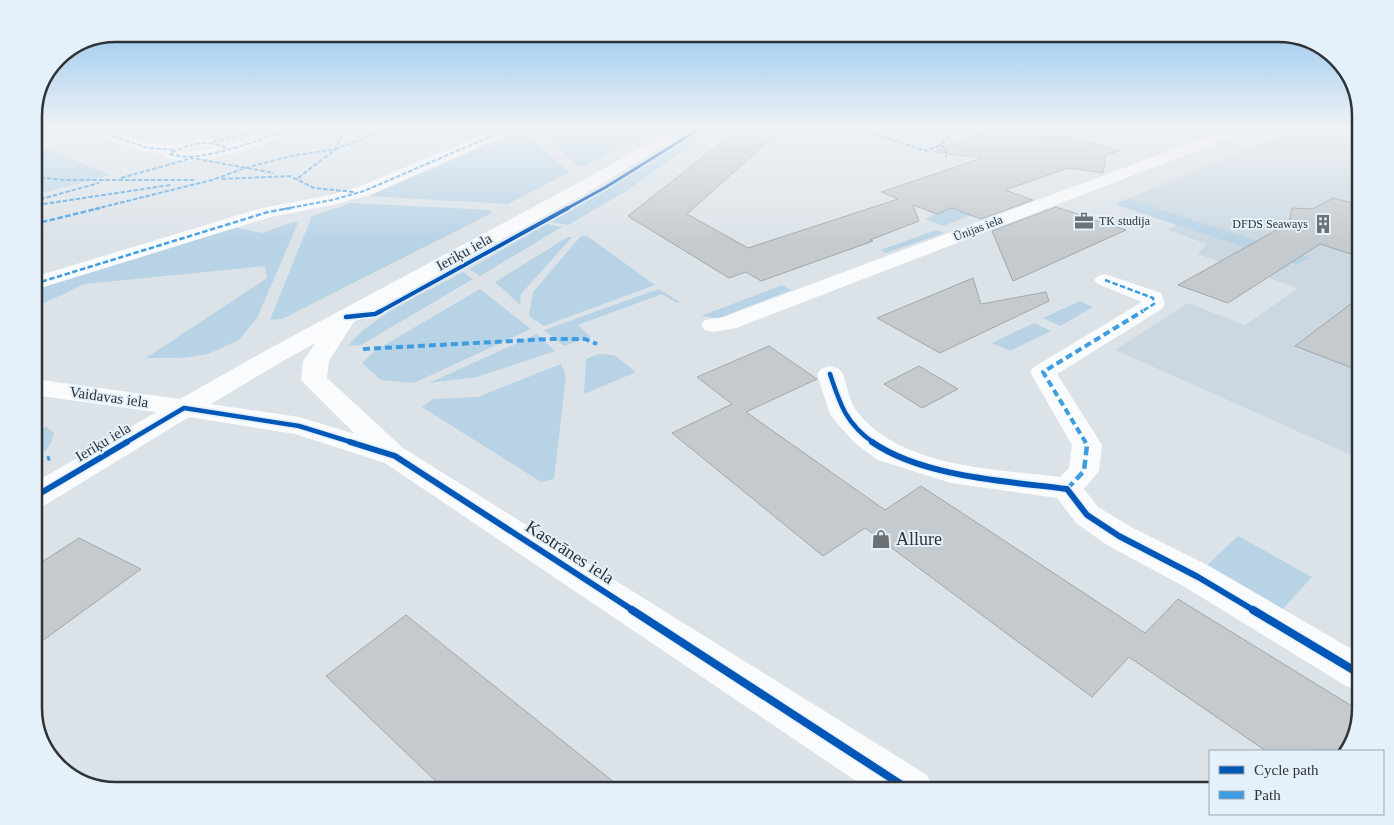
<svg xmlns="http://www.w3.org/2000/svg" width="1394" height="825" font-family="Georgia,serif">
	<style>
		.built { fill: #cbd8e2 }
		.green { fill: #b8d3e6 }
		.building { fill: #c4cace; stroke: #a2a7aa }
		.lines { fill: none; stroke-linecap: round; stroke-linejoin: round }
		.minor { fill: #fafbfc; fill-rule: evenodd }
		.tertiary { fill: #fafbfc; fill-rule: evenodd }
		.primary { fill: #fafbfc; fill-rule: evenodd }
		.quiet-far3 { stroke: #3d9de2; stroke-width: 2; stroke-dasharray: 4.5 2; stroke-linecap: butt }
		.quiet-far2 { stroke: #3d9de2; stroke-width: 2.5; stroke-dasharray: 5.5 2.5; stroke-linecap: butt }
		.quiet-far1 { stroke: #3d9de2; stroke-width: 4; stroke-dasharray: 7 4; stroke-linecap: butt }
		.quiet { stroke: #3d9de2; stroke-width: 4.5; stroke-dasharray: 9 4.5; stroke-linecap: butt }
		.cycleway-far4-casing { stroke: #e5f1fa; stroke-width: 5 }
		.cycleway-far3-casing { stroke: #e5f1fa; stroke-width: 6 }
		.cycleway-far2-casing { stroke: #e5f1fa; stroke-width: 8 }
		.cycleway-far1-casing { stroke: #e5f1fa; stroke-width: 9 }
		.cycleway-casing { stroke: #e5f1fa; stroke-width: 11 }
		.cycleway-far4 { stroke: #0057b8; stroke-width: 3 }
		.cycleway-far3 { stroke: #0057b8; stroke-width: 4 }
		.cycleway-far2 { stroke: #0057b8; stroke-width: 4.5 }
		.cycleway-far1 { stroke: #0057b8; stroke-width: 6 }
		.cycleway { stroke: #0057b8; stroke-width: 8 }
		.labels { text-anchor: middle; dominant-baseline: central; stroke-width: 4; stroke-linejoin: round; paint-order: stroke }
		.far-poi-label { font-size: 12px; fill: #2f3337; stroke: #e5f1fa; text-anchor: start }
		.far-street-label { font-size: 12px; fill: #2f3337; stroke: #e5f1fa }
		.street-label { font-size: 15px; fill: #2f3337; stroke: #e5f1fa }
		.near-poi-label { font-size: 18px; fill: #2f3337; stroke: #e5f1fa; text-anchor: start }
		.near-street-label { font-size: 18px; fill: #2f3337; stroke: #e5f1fa }
		.rim { fill: none; stroke: #2f3337; stroke-width: 2.5 }
	</style>
	<rect width="100%" height="100%" fill="#dce3e8"/>
	<polygon class="built" points="1299,128 1360,128 1360,459 1115,350 1188,303 1245,325 1298,288 1197,254 1207,244 1168,230 1176,225 1115,204"/>
	<g class="green">
		<polygon points="535,128 652,128 586,165 578,166"/>
		<polygon points="707,128 716,128 623,193 568,225 551,222 610,188"/>
		<polygon points="522,130 569,172 508,204 369,196"/>
		<polygon points="34,144 111,175 34,195"/>
		<polygon points="1128,199 1310,258 1297,265 1115,204"/>
		<polygon points="936,201 971,215 943,226 925,219 935,214 918,207"/>
		<polygon points="351,203 490,210 492,213 282,319 270,320 312,216"/>
		<polygon points="293,222 298,223 257,318 239,340 208,354 182,358 146,358 267,278 265,266 84,284 34,308 34,289 233,227 262,233"/>
		<polygon points="547,224 562,227 480,276 469,269"/>
		<polygon points="937,230 944,233 886,253 880,250"/>
		<polygon points="581,236 587,236 655,285 544,326 529,316 533,292"/>
		<polygon points="568,237 572,237 521,294 520,305 495,282"/>
		<path d="M 463,272 L 473,279 L 361,345 L 348,346 C 372,315 428,292 463,272 Z"/>
		<polygon points="782,285 791,290 719,318 701,316"/>
		<polygon points="480,289 531,329 414,383 381,380 362,363 376,350"/>
		<polygon points="659,289 680,302 677,303 662,294 578,325 591,337 564,346 544,330"/>
		<polygon points="1080,301 1093,307 1060,326 1043,318"/>
		<polygon points="1034,323 1051,331 1010,351 992,343"/>
		<polygon points="537,334 555,351 477,377 429,383"/>
		<polygon points="599,354 614,355 636,372 584,394 586,359"/>
		<polygon points="561,364 566,376 554,479 541,482 422,407 433,399 478,397"/>
		<path d="M 47,427 L 54,433 C 51,446 45,453 34,460 L 34,429 Z"/>
		<polygon points="1238,536 1312,577 1281,611 1206,566"/>
	</g>
	<g class="building">
		<polygon points="740,128 783,128 687,214 748,248 898,199 881,192 982,158 934,152 996,128 1011,128 1053,138 1064,135 1119,151 1106,155 1103,173 1068,168 1005,190 1033,200 981,219 952,208 937,214 913,205 919,221 870,240 873,241 761,281 746,272 729,278 628,216"/>
		<polygon points="1333,198 1360,205 1360,257 1320,244 1228,303 1178,285 1289,223 1292,208 1313,209"/>
		<polygon points="1056,207 1126,230 1013,281 992,231"/>
		<polygon points="973,278 981,304 1046,292 1049,301 940,353 877,318"/>
		<polygon points="1360,297 1360,371 1295,346"/>
		<polygon points="769,346 817,379 746,412 885,510 921,486 1145,633 1178,599 1360,711 1349,750 1266,751 1129,657 1092,697 865,528 823,556 672,433 732,404 697,377"/>
		<polygon points="919,366 958,389 922,408 884,384"/>
		<polygon points="79,538 141,569 34,647 34,567"/>
		<polygon points="406,615 625,791 446,791 326,676"/>
	</g>
	<g class="lines">
		<g class="minor">
			<path d="M 81,128 L 101,128 L 150,144 L 174,145 L 205,138 L 229,144 L 282,128 L 303,128 L 301,131 C 265,142 200,171 165,157 L 163,154 L 143,151 L 83,131 ZM 205,147 L 214,148 L 183,152 L 193,148 Z"/>
			<polygon points="498,128 517,128 515,131 370,195 332,205 271,217 34,290 34,277 262,208 330,195 358,187"/>
			<polygon points="1231,128 1250,128 1248,131 736,328 713,332 705,330 701,325 705,320 724,317 747,308"/>
			<path d="M 1105,274 L 1161,293 L 1165,304 L 1162,309 L 1057,374 L 1102,445 L 1099,471 L 1084,489 L 1098,507 L 1131,527 L 1211,567 L 1360,654 L 1360,691 L 1346,686 L 1185,587 L 1107,545 L 1076,523 L 1057,498 L 951,483 L 878,460 L 856,444 L 834,420 L 830,414 L 817,374 L 821,369 L 830,366 L 839,369 L 843,374 C 847,386 850,403 858,413 C 903,468 995,469 1060,477 L 1069,468 L 1072,445 L 1030,372 L 1034,367 L 1142,302 L 1098,284 L 1094,280 L 1098,276 Z"/>
		</g>
		<polygon class="tertiary" points="346,310 354,312 357,317 329,361 327,378 403,448 927,775 934,791 871,791 385,463 295,434 189,417 45,505 34,508 34,483 174,402 184,400 299,417 355,434 301,380 303,361 338,312"/>
		<polygon class="primary" points="676,128 693,128 590,191 283,361 194,414 184,416 34,395 34,379 180,399 265,351 578,183"/>
		<g class="quiet-far3">
			<polyline points="88,128 148,148 176,150"/>
			<polyline points="324,128 339,141"/>
			<polyline points="856,128 926,151 938,146 950,137"/>
			<polyline points="213,142 271,128"/>
			<polyline points="941,144 946,151 946,157"/>
			<path d="M 226,148 C 207,139 187,143 170,154 C 200,165 265,137 296,128"/>
			<polyline points="34,177 65,180 195,180"/>
			<polyline points="121,178 192,158 274,173"/>
			<polyline points="298,178 336,149 341,137 354,128"/>
			<polyline points="222,179 290,176 314,188 354,192"/>
			<polyline points="34,201 99,183"/>
			<polyline points="37,205 170,185"/>
			<polyline points="95,209 212,180 245,168 291,156 336,149 391,128"/>
			<polyline points="284,209 332,200 364,191 510,128"/>
		</g>
		<g class="quiet-far2">
			<polyline points="34,224 100,208"/>
			<polyline points="1105,280 1153,298 1154,304 1141,312"/>
			<polyline points="34,284 268,212 291,208"/>
		</g>
		<g class="quiet-far1">
			<polyline points="363,349 550,339 585,339 597,344"/>
			<polyline points="1086,443 1043,372 1143,311"/>
		</g>
		<g class="quiet">
			<polyline points="34,462 50,458"/>
			<polyline points="1067,489 1084,471 1087,445 1085,442"/>
		</g>
		<g class="cycleway-far4-casing">
			<polyline id="cycleway-far4" points="566,209 606,187 701,128"/>
		</g>
		<g class="cycleway-far3-casing">
			<polyline id="cycleway-far3" points="379,312 568,208"/>
		</g>
		<g class="cycleway-far2-casing">
			<g id="cycleway-far2">
				<polyline points="346,317 375,314 381,311"/>
				<path d="M 830,374 C 840,404 846,424 874,443"/>
				<polyline points="125,443 184,408 299,426 354,443"/>
			</g>
		</g>
		<g class="cycleway-far1-casing">
			<g id="cycleway-far1">
				<polyline points="350,442 395,456 634,611"/>
				<path d="M 872,442 C 923,477 1006,481 1067,489 L 1087,515 L 1119,536 L 1198,577 L 1255,611"/>
				<polyline points="34,497 127,442"/>
			</g>
		</g>
		<g class="cycleway-casing">
			<g id="cycleway">
				<polyline points="632,610 911,791"/>
				<polyline points="1253,610 1360,674"/>
			</g>
		</g>
		<use href="#cycleway-far4" class="cycleway-far4"/>
		<use href="#cycleway-far3" class="cycleway-far3"/>
		<use href="#cycleway-far2" class="cycleway-far2"/>
		<use href="#cycleway-far1" class="cycleway-far1"/>
		<use href="#cycleway" class="cycleway"/>
	</g>
	<linearGradient id="sky" x2="0" y2="1"><stop stop-color="#89c0ed"/><stop offset="0.53" stop-color="#eff2f5"/><stop offset="1" stop-color="#eff2f5" stop-opacity="0"/></linearGradient>
	<rect width="1394" height="243" fill="url(#sky)"/>
	<defs>
		<g id="office-bare" transform="scale(1.5)"><path d="M-6-3h4V-5.5h4V-3h4V5H-6ZM-1-4.5V-3h2v-1.5ZM-6 0V1H6V0Z" fill="#6c7175" stroke="#e5f1fa" stroke-width="2.5" paint-order="stroke"/></g>
		<g id="building-bare" transform="scale(1.5)"><path d="M-4-6H4V6H1V3H-1V6H-4ZM-2.5-4.3h1.7v1.8h-1.7ZM.8-4.3h1.7v1.8H.8ZM-2.5-1h1.7V.8h-1.7ZM.8-1h1.7V.8H.8Z" fill="#6c7175" stroke="#e5f1fa" stroke-width="2.5" paint-order="stroke"/></g>
		<g id="shop-bare" transform="scale(1.5)"><path d="M-5-2.5h2.3a2.7 3.5 0 0 1 5.4 0H5L5.5 6h-11ZM-1.5-2.5h3a1.5 2.3 0 0 0-3 0Z" fill="#6c7175" stroke="#e5f1fa" stroke-width="2.5" paint-order="stroke"/></g>
	</defs>
	<g fill-rule="evenodd">
		<use href="#office-bare" x="1084" y="221"/>
		<use href="#building-bare" x="1323" y="224"/>
		<use href="#shop-bare" x="881" y="539"/>
	</g>
	<g class="labels">
		<g class="far-poi-label">
			<text x="1099" y="221">TK studija</text>
			<text x="1308" y="224" text-anchor="end">DFDS Seaways</text>
		</g>
		<g class="far-street-label">
			<text transform="translate(978 228) rotate(-21)">Ūnijas iela</text>
		</g>
		<g class="street-label">
			<text transform="translate(464 252) rotate(-29)">Ieriķu iela</text>
			<text transform="translate(109 397) rotate(8)">Vaidavas iela</text>
			<text transform="translate(103 442) rotate(-31)">Ieriķu iela</text>
		</g>
		<g class="near-poi-label">
			<text x="896" y="539">Allure</text>
		</g>
		<g class="near-street-label">
			<text transform="translate(570 552) rotate(33)">Kastrānes iela</text>
		</g>
	</g>
	<path d="M0 0H1394V825H0ZM116 42H1278A74 74 0 0 1 1352 116V708A74 74 0 0 1 1278 782H116A74 74 0 0 1 42 708V116A74 74 0 0 1 116 42Z" fill="#e5f1fa" fill-rule="evenodd"/>
	<path class="rim" d="M116 42H1278A74 74 0 0 1 1352 116V708A74 74 0 0 1 1278 782H116A74 74 0 0 1 42 708V116A74 74 0 0 1 116 42Z"/>
	<rect x="1209" y="750" width="175" height="65" fill="#e5f1fa" stroke="#9ca5ac"/>
	<rect x="1219" y="766" width="25" height="8" fill="#0057b8" stroke="#9ca5ac"/>
	<text x="1254" y="775" font-size="15" fill="#2f3337">Cycle path</text>
	<rect x="1219" y="791" width="25" height="8" fill="#3d9de2" stroke="#9ca5ac"/>
	<text x="1254" y="800" font-size="15" fill="#2f3337">Path</text>
</svg>
